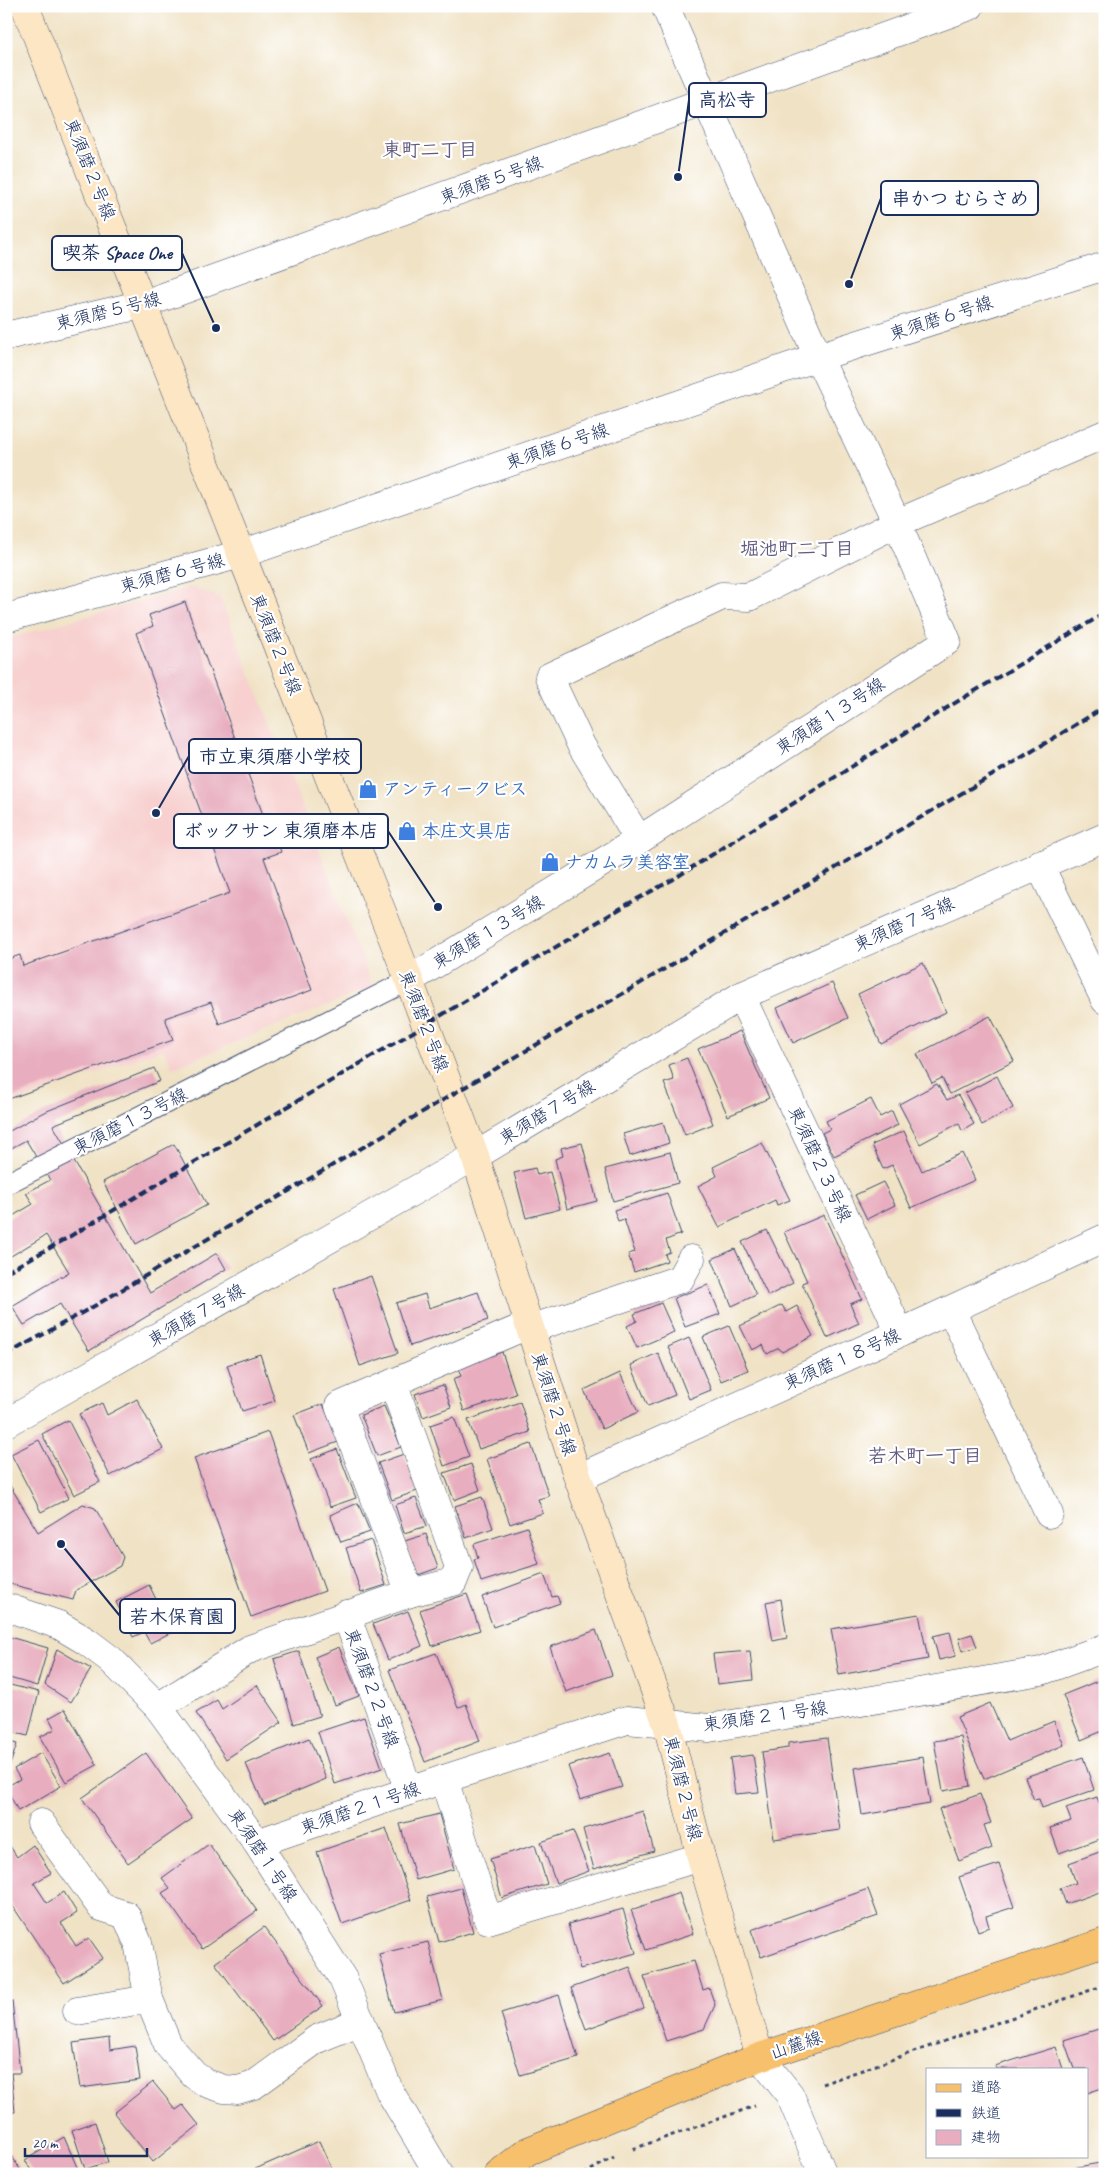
<svg xmlns="http://www.w3.org/2000/svg" width="1111" height="2180" font-family="Caveat,'Klee One',sans-serif">
	<style>
		.built { fill: #f7d0cf }
		.building { fill: #e8aebf }
		.lines { fill: none; stroke-linecap: round; stroke-linejoin: round }
		.lane-casing { stroke: #3b4a6d; stroke-width: 22 }
		.street-casing { stroke: #3b4a6d; stroke-width: 29 }
		.secondary-casing { stroke: #3b4a6d; stroke-width: 29 }
		.primary-casing { stroke: #3b4a6d; stroke-width: 29 }
		.path { stroke: #3b4a6d; stroke-width: 3; stroke-dasharray: 4 4; stroke-linecap: butt }
		.lane { stroke: #fff; stroke-width: 20 }
		.street { stroke: #fff; stroke-width: 28 }
		.secondary { stroke: #fce6c4; stroke-width: 28 }
		.primary { stroke: #f7c06c; stroke-width: 28 }
		.rail { stroke: #1b2f5e; stroke-width: 4; stroke-dasharray: 8 4; stroke-linecap: butt }
		.labels { text-anchor: middle; dominant-baseline: central; stroke-width: 4.5; stroke-linejoin: round; paint-order: stroke }
		.street-label { font-size: 18px; fill: #1b2f5e; stroke: #fff }
		.shop-label { font-size: 18px; font-weight: bold; fill: #366cbe; stroke: #fff; text-anchor: start }
		.neighbourhood-label { font-size: 19px; font-weight: bold; fill: #635b80; stroke: #fff }
		.leader { fill: none; stroke: #1b2f5e; stroke-width: 2 }
		.callout-dot { fill: #1b2f5e; stroke: #fff; stroke-width: 2 }
		.callout { fill: #fff; stroke: #1b2f5e; stroke-width: 2 }
		.callout-label { font-size: 19px; text-anchor: middle; font-weight: bold; fill: #1b2f5e }
	</style>
	<rect width="100%" height="100%" fill="#fff"/>
	<filter id="ink" filterUnits="userSpaceOnUse"><feTurbulence type="fractalNoise" baseFrequency=".02" numOctaves="2"/><feDisplacementMap in="SourceGraphic" scale="10" xChannelSelector="R" yChannelSelector="G"/><feConvolveMatrix kernelMatrix="1 2 1 2 8 2 1 2 1" color-interpolation-filters="sRGB"/></filter>
	<filter id="wash" filterUnits="userSpaceOnUse"><feTurbulence type="fractalNoise" baseFrequency=".0096" numOctaves="4" result="noise"/><feDisplacementMap in="SourceGraphic" scale="20" xChannelSelector="R" yChannelSelector="G"/><feGaussianBlur stdDeviation="1.12" result="paint"/><feColorMatrix in="noise" values="0 0 0 0 0 0 0 0 0 0 0 0 0 0 0 0 0 1.4 0 .05"/><feComposite in="paint" operator="in"/></filter>
	<g filter="url(#wash)">
		<rect width="100%" height="100%" fill="#f0e2c4"/>
		<polygon class="built" points="191,587 220,597 373,987 172,1068 164,1049 6,1105 6,639"/>
		<g id="blocks">
			<g class="building">
				<polygon points="185,602 266,823 270,821 281,852 264,858 312,990 219,1024 211,1002 165,1018 173,1040 6,1100 6,960 20,955 23,966 230,893 136,633 153,626 149,615"/>
				<polygon points="923,963 946,1012 881,1044 858,994"/>
				<polygon points="832,983 848,1018 793,1043 777,1008"/>
				<polygon points="990,1016 1014,1061 950,1094 942,1078 932,1083 917,1054"/>
				<polygon points="740,1031 769,1098 728,1116 698,1049"/>
				<polygon points="687,1058 713,1124 685,1135 664,1083 674,1080 669,1065"/>
				<polygon points="154,1068 160,1081 53,1125 150,1293 217,1253 226,1269 89,1351 60,1304 24,1325 12,1306 69,1272 46,1235 6,1259 6,1220 33,1204 26,1193 50,1180 26,1140 6,1151 6,1133 42,1113"/>
				<polygon points="997,1076 1013,1108 982,1125 965,1093"/>
				<polygon points="937,1084 947,1100 958,1095 974,1124 962,1131 959,1123 920,1144 899,1104"/>
				<polygon points="871,1099 880,1117 892,1111 898,1125 834,1156 822,1133 830,1129 826,1121"/>
				<polygon points="663,1122 669,1143 630,1156 623,1134"/>
				<polygon points="904,1131 922,1171 962,1153 975,1180 911,1208 892,1165 883,1169 872,1145"/>
				<polygon points="582,1143 597,1201 567,1209 555,1159 563,1156 561,1148"/>
				<polygon points="762,1143 790,1200 777,1205 775,1200 719,1227 698,1186 717,1176 713,1167"/>
				<polygon points="174,1144 207,1205 136,1244 103,1182"/>
				<polygon points="670,1152 678,1183 613,1201 605,1169"/>
				<polygon points="535,1168 537,1175 550,1172 560,1209 526,1218 514,1173"/>
				<polygon points="883,1182 895,1205 867,1219 855,1195"/>
				<polygon points="667,1193 681,1234 666,1240 670,1252 665,1254 667,1261 634,1272 628,1254 635,1252 624,1219 618,1221 614,1210"/>
				<polygon points="824,1215 862,1299 850,1304 859,1323 827,1338 802,1283 807,1281 784,1232"/>
				<polygon points="767,1230 793,1283 768,1296 742,1242"/>
				<polygon points="735,1249 756,1295 732,1306 712,1259"/>
				<polygon points="371,1276 398,1353 360,1366 334,1289"/>
				<polygon points="708,1285 720,1314 685,1327 674,1298"/>
				<polygon points="478,1292 488,1320 410,1346 396,1303 425,1294 429,1308"/>
				<polygon points="661,1303 674,1332 637,1348 627,1326 637,1321 634,1314"/>
				<polygon points="782,1305 786,1312 797,1306 813,1336 782,1352 779,1348 767,1354 763,1345 752,1350 740,1326"/>
				<polygon points="729,1326 748,1370 721,1381 703,1337"/>
				<polygon points="689,1338 711,1390 689,1399 668,1347"/>
				<polygon points="502,1352 516,1394 464,1411 453,1379 461,1376 458,1367"/>
				<polygon points="658,1353 675,1395 648,1406 631,1365"/>
				<polygon points="260,1354 275,1401 242,1411 227,1365"/>
				<polygon points="620,1373 638,1412 602,1429 584,1390"/>
				<polygon points="443,1385 451,1407 423,1417 415,1394"/>
				<polygon points="137,1399 163,1449 110,1476 79,1414 102,1403 107,1415"/>
				<polygon points="520,1402 530,1432 479,1449 468,1420"/>
				<polygon points="323,1404 338,1442 309,1453 294,1415"/>
				<polygon points="384,1406 401,1447 377,1456 361,1415"/>
				<polygon points="454,1417 469,1457 444,1466 430,1425"/>
				<polygon points="68,1420 100,1482 74,1495 42,1434"/>
				<polygon points="268,1432 325,1591 251,1617 194,1458"/>
				<polygon points="39,1440 69,1498 41,1512 11,1454"/>
				<polygon points="531,1444 549,1496 538,1499 543,1513 510,1524 487,1459"/>
				<polygon points="337,1449 356,1498 330,1507 311,1459"/>
				<polygon points="404,1454 417,1491 392,1500 378,1463"/>
				<polygon points="471,1464 480,1490 454,1500 444,1473"/>
				<polygon points="6,1479 38,1532 83,1504 95,1508 123,1557 120,1566 76,1590 73,1600 6,1583"/>
				<polygon points="482,1497 493,1528 466,1538 455,1506"/>
				<polygon points="416,1498 427,1526 404,1533 395,1505"/>
				<polygon points="358,1503 370,1532 341,1542 330,1515"/>
				<polygon points="527,1527 539,1564 481,1582 474,1559 478,1558 474,1544"/>
				<polygon points="426,1534 438,1568 418,1575 405,1541"/>
				<polygon points="371,1540 386,1585 361,1593 346,1548"/>
				<polygon points="544,1574 552,1597 557,1596 560,1603 493,1627 482,1597"/>
				<polygon points="149,1585 172,1632 150,1643 144,1632 133,1637 116,1602"/>
				<polygon points="467,1594 480,1630 432,1646 420,1610"/>
				<polygon points="781,1599 787,1638 773,1641 766,1602"/>
				<polygon points="408,1611 422,1646 388,1660 373,1624"/>
				<polygon points="919,1614 928,1659 839,1675 831,1629"/>
				<polygon points="596,1630 612,1675 566,1692 550,1647"/>
				<polygon points="950,1632 956,1656 939,1660 933,1636"/>
				<polygon points="972,1634 977,1647 963,1651 959,1638"/>
				<polygon points="6,1636 48,1648 37,1686 6,1677"/>
				<polygon points="339,1647 359,1696 335,1705 315,1657"/>
				<polygon points="57,1649 91,1669 71,1702 45,1685"/>
				<polygon points="299,1651 320,1716 294,1724 274,1659"/>
				<polygon points="750,1651 753,1680 717,1684 713,1654"/>
				<polygon points="436,1653 458,1708 466,1704 480,1741 425,1762 389,1670"/>
				<polygon points="1105,1678 1105,1730 1081,1740 1063,1695"/>
				<polygon points="6,1684 39,1692 28,1736 6,1731"/>
				<polygon points="257,1685 282,1722 226,1759 196,1713 217,1700 222,1709"/>
				<polygon points="990,1703 1007,1741 1054,1721 1064,1745 984,1779 957,1717"/>
				<polygon points="65,1709 97,1765 66,1782 40,1737 55,1729 49,1718"/>
				<polygon points="364,1717 382,1768 335,1784 318,1732"/>
				<polygon points="961,1737 970,1786 943,1791 934,1741"/>
				<polygon points="309,1738 326,1779 264,1805 246,1764"/>
				<polygon points="827,1738 840,1830 774,1839 762,1752 788,1748 788,1743"/>
				<polygon points="6,1741 17,1744 10,1765 6,1764"/>
				<polygon points="41,1753 61,1786 18,1811 6,1787 20,1779 14,1769"/>
				<polygon points="146,1753 192,1819 128,1863 82,1798"/>
				<polygon points="610,1753 622,1787 580,1800 568,1766"/>
				<polygon points="753,1755 759,1792 735,1794 730,1758"/>
				<polygon points="923,1757 930,1804 862,1815 855,1768"/>
				<polygon points="1083,1757 1094,1790 1042,1808 1039,1799 1034,1800 1025,1777"/>
				<polygon points="980,1794 991,1823 984,1825 992,1848 959,1861 939,1809"/>
				<polygon points="1097,1797 1105,1820 1105,1837 1059,1853 1050,1828 1071,1821 1066,1808"/>
				<polygon points="643,1811 654,1851 594,1869 583,1829"/>
				<polygon points="439,1814 454,1869 416,1880 400,1824"/>
				<polygon points="386,1828 411,1900 342,1924 317,1852"/>
				<polygon points="573,1831 589,1871 556,1883 541,1842"/>
				<polygon points="6,1840 17,1857 33,1845 51,1873 34,1883 47,1903 64,1892 77,1913 61,1923 76,1946 89,1938 103,1958 64,1983 6,1896"/>
				<polygon points="209,1844 257,1911 202,1949 162,1893 170,1888 162,1878"/>
				<polygon points="535,1845 547,1884 502,1898 490,1859"/>
				<polygon points="1105,1850 1105,1890 1066,1904 1060,1888 1076,1883 1069,1863"/>
				<polygon points="999,1864 1014,1907 986,1916 989,1927 978,1931 959,1877"/>
				<polygon points="461,1888 473,1932 439,1942 427,1897"/>
				<polygon points="868,1889 878,1916 761,1957 751,1930"/>
				<polygon points="679,1893 693,1934 646,1950 631,1910"/>
				<polygon points="623,1909 636,1953 580,1969 568,1924"/>
				<polygon points="264,1927 323,2006 273,2041 215,1963"/>
				<polygon points="428,1942 443,2000 394,2012 379,1954"/>
				<polygon points="694,1961 703,1990 709,1988 715,2005 704,2029 666,2041 644,1976"/>
				<polygon points="630,1967 644,2008 586,2029 571,1988"/>
				<polygon points="559,1995 578,2058 520,2075 501,2013"/>
				<polygon points="6,2001 12,2001 20,2073 11,2073 15,2112 6,2113"/>
				<polygon points="1105,2027 1105,2087 1087,2093 1087,2069 1074,2069 1064,2040"/>
				<polygon points="109,2038 110,2050 135,2046 140,2080 80,2088 73,2043"/>
				<polygon points="1056,2047 1063,2069 996,2069 995,2066"/>
				<polygon points="153,2082 176,2110 183,2105 199,2125 153,2162 114,2113"/>
				<polygon points="95,2122 108,2162 85,2169 72,2130"/>
				<polygon points="64,2137 80,2174 33,2174 25,2160"/>
				<polygon points="319,2141 334,2174 244,2174"/>
				<polygon points="9,2152 23,2174 6,2174 6,2154"/>
				<polygon points="1105,2162 1105,2174 1045,2174 1045,2173"/>
			</g>
		</g>
	</g>
	<g filter="url(#ink)">
		<use href="#blocks" fill-opacity="0" stroke="#3b4a6d" stroke-width="1"/>
		<g class="lines">
			<g class="lane-casing">
				<polyline id="lane" points="6,1184 409,980"/>
			</g>
			<g class="street-casing">
				<g id="street">
					<polyline points="6,336 144,304 970,6"/>
					<polyline points="6,618 241,554 818,357 1105,266"/>
					<polyline points="639,840 581,745 549,677 722,596 749,597 897,523 1105,434"/>
					<polyline points="1039,864 1105,1000"/>
					<polyline points="409,980 639,840 947,641 897,523 818,357 665,6"/>
					<polyline points="741,996 900,1333"/>
					<polyline points="951,1310 1049,1514"/>
					<polyline points="530,1329 680,1279 691,1259"/>
					<polyline points="6,1423 475,1156 741,996 1105,837"/>
					<polyline points="578,1478 900,1333 1105,1238"/>
					<polyline points="410,1593 339,1406 528,1325"/>
					<polyline points="6,1607 59,1625 86,1641 110,1659 158,1707 257,1843 343,1979 390,2092 439,2174"/>
					<polyline points="346,1614 409,1791"/>
					<polyline points="158,1707 250,1649 410,1593 453,1582 459,1567 393,1383"/>
					<polyline points="444,1779 488,1920 701,1857"/>
					<polyline points="41,1823 101,1907 126,1915 138,1943 149,1999 168,2045 194,2075 206,2083 224,2089 238,2090 254,2085 317,2039 361,2021"/>
					<polyline points="257,1843 444,1779 627,1720 709,1728 1041,1671 1105,1648"/>
					<polyline points="77,2011 149,1999"/>
					<polyline points="760,2057 790,2095 823,2174"/>
				</g>
			</g>
			<g class="secondary-casing">
				<polyline id="secondary" points="25,6 409,980 475,1156 578,1478 667,1724 701,1857 760,2057"/>
			</g>
			<g class="primary-casing">
				<polyline id="primary" points="498,2174 528,2151 760,2057 1105,1942"/>
			</g>
			<g class="path">
				<polyline points="822,2084 1105,1985"/>
				<polyline points="633,2149 755,2106"/>
				<polyline points="584,2174 614,2157"/>
			</g>
			<use href="#lane" class="lane"/>
			<use href="#street" class="street"/>
			<use href="#secondary" class="secondary"/>
			<use href="#primary" class="primary"/>
			<g class="rail">
				<polyline points="6,1272 57,1244 628,904 672,880 905,733 1105,613"/>
				<polyline points="6,1355 96,1305 991,776 1105,707"/>
			</g>
		</g>
	</g>
	<defs>
		<g id="shop-bare" transform="scale(1.5)"><path d="M-5-2.5h2.3a2.7 3.5 0 0 1 5.4 0H5L5.5 6h-11ZM-1.5-2.5h3a1.5 2.3 0 0 0-3 0Z" fill="#3f7fe0" stroke="#fff" stroke-width="2.5" paint-order="stroke"/></g>
	</defs>
	<g fill-rule="evenodd">
		<use href="#shop-bare" x="368" y="789"/>
		<use href="#shop-bare" x="407" y="831"/>
		<use href="#shop-bare" x="550" y="862"/>
	</g>
	<g class="labels">
		<g class="street-label">
			<text transform="translate(90 169) rotate(68)">東須磨２号線</text>
			<text transform="translate(491 180) rotate(-20)">東須磨５号線</text>
			<text transform="translate(108 311) rotate(-14)">東須磨５号線</text>
			<text transform="translate(941 318) rotate(-18)">東須磨６号線</text>
			<text transform="translate(557 446) rotate(-19)">東須磨６号線</text>
			<text transform="translate(172 573) rotate(-15)">東須磨６号線</text>
			<text transform="translate(276 644) rotate(68)">東須磨２号線</text>
			<text transform="translate(830 716) rotate(-33)">東須磨１３号線</text>
			<text transform="translate(904 924) rotate(-24)">東須磨７号線</text>
			<text transform="translate(488 932) rotate(-31)">東須磨１３号線</text>
			<text transform="translate(424 1021) rotate(69)">東須磨２号線</text>
			<text transform="translate(547 1112) rotate(-31)">東須磨７号線</text>
			<text transform="translate(130 1121) rotate(-27)">東須磨１３号線</text>
			<text transform="translate(820 1164) rotate(65)">東須磨２３号線</text>
			<text transform="translate(196 1315) rotate(-30)">東須磨７号線</text>
			<text transform="translate(842 1359) rotate(-24)">東須磨１８号線</text>
			<text transform="translate(554 1404) rotate(72)">東須磨２号線</text>
			<text transform="translate(372 1688) rotate(70)">東須磨２２号線</text>
			<text transform="translate(765 1716) rotate(-8)">東須磨２１号線</text>
			<text transform="translate(683 1788) rotate(76)">東須磨２号線</text>
			<text transform="translate(360 1808) rotate(-19)">東須磨２１号線</text>
			<text transform="translate(263 1855) rotate(56)">東須磨１号線</text>
			<text transform="translate(796 2045) rotate(-19)">山麓線</text>
		</g>
		<g class="shop-label">
			<text x="383" y="789">アンティークビス</text>
			<text x="422" y="831">本庄文具店</text>
			<text x="565" y="862">ナカムラ美容室</text>
		</g>
		<g class="neighbourhood-label">
			<text x="430" y="150">東町二丁目</text>
			<text x="797" y="549">堀池町二丁目</text>
			<text x="925" y="1456">若木町一丁目</text>
		</g>
	</g>
	<path class="leader" d="M678 177L689 100M849 284L881 198M216 328L182 253M156 813L189 756M438 907L388 831M61 1544L120 1616"/>
	<g class="callout-dot">
		<circle cx="678" cy="177" r="5"/>
		<circle cx="849" cy="284" r="5"/>
		<circle cx="216" cy="328" r="5"/>
		<circle cx="156" cy="813" r="5"/>
		<circle cx="438" cy="907" r="5"/>
		<circle cx="61" cy="1544" r="5"/>
	</g>
	<g class="callout">
		<rect x="689" y="83" width="77" height="34" rx="5"/>
		<rect x="881" y="181" width="157" height="34" rx="5"/>
		<rect x="52" y="236" width="130" height="34" rx="5"/>
		<rect x="189" y="739" width="172" height="34" rx="5"/>
		<rect x="174" y="814" width="214" height="34" rx="5"/>
		<rect x="120" y="1599" width="115" height="34" rx="5"/>
	</g>
	<g class="callout-label">
		<text x="727" y="106">高松寺</text>
		<text x="960" y="205">串かつ むらさめ</text>
		<text x="117" y="259">喫茶 Space One</text>
		<text x="275" y="763">市立東須磨小学校</text>
		<text x="281" y="837">ボックサン 東須磨本店</text>
		<text x="177" y="1623">若木保育園</text>
	</g>
	<rect width="1111" height="2180" fill="none" stroke="#fff" stroke-width="25"/>
	<rect x="926" y="2068" width="162" height="90" fill="#ffffff" stroke="#a4acbf"/>
	<rect x="936" y="2084" width="25" height="8" fill="#f7c06c" stroke="#a4acbf"/>
	<text x="971" y="2092" font-size="15" fill="#1b2f5e">道路</text>
	<rect x="936" y="2109" width="25" height="8" fill="#1b2f5e" stroke="#a4acbf"/>
	<text x="971" y="2118" font-size="15" fill="#1b2f5e">鉄道</text>
	<rect x="936" y="2130" width="25" height="15" fill="#e8aebf" stroke="#a4acbf"/>
	<text x="971" y="2142" font-size="15" fill="#1b2f5e">建物</text>
	<path d="M25 2148v8h122v-8" fill="none" stroke="#1b2f5e" stroke-width="2.5"/>
	<text x="32" y="2148" font-size="15" fill="#1b2f5e" stroke="#ffffff" stroke-width="4" paint-order="stroke">20 m</text>
</svg>
